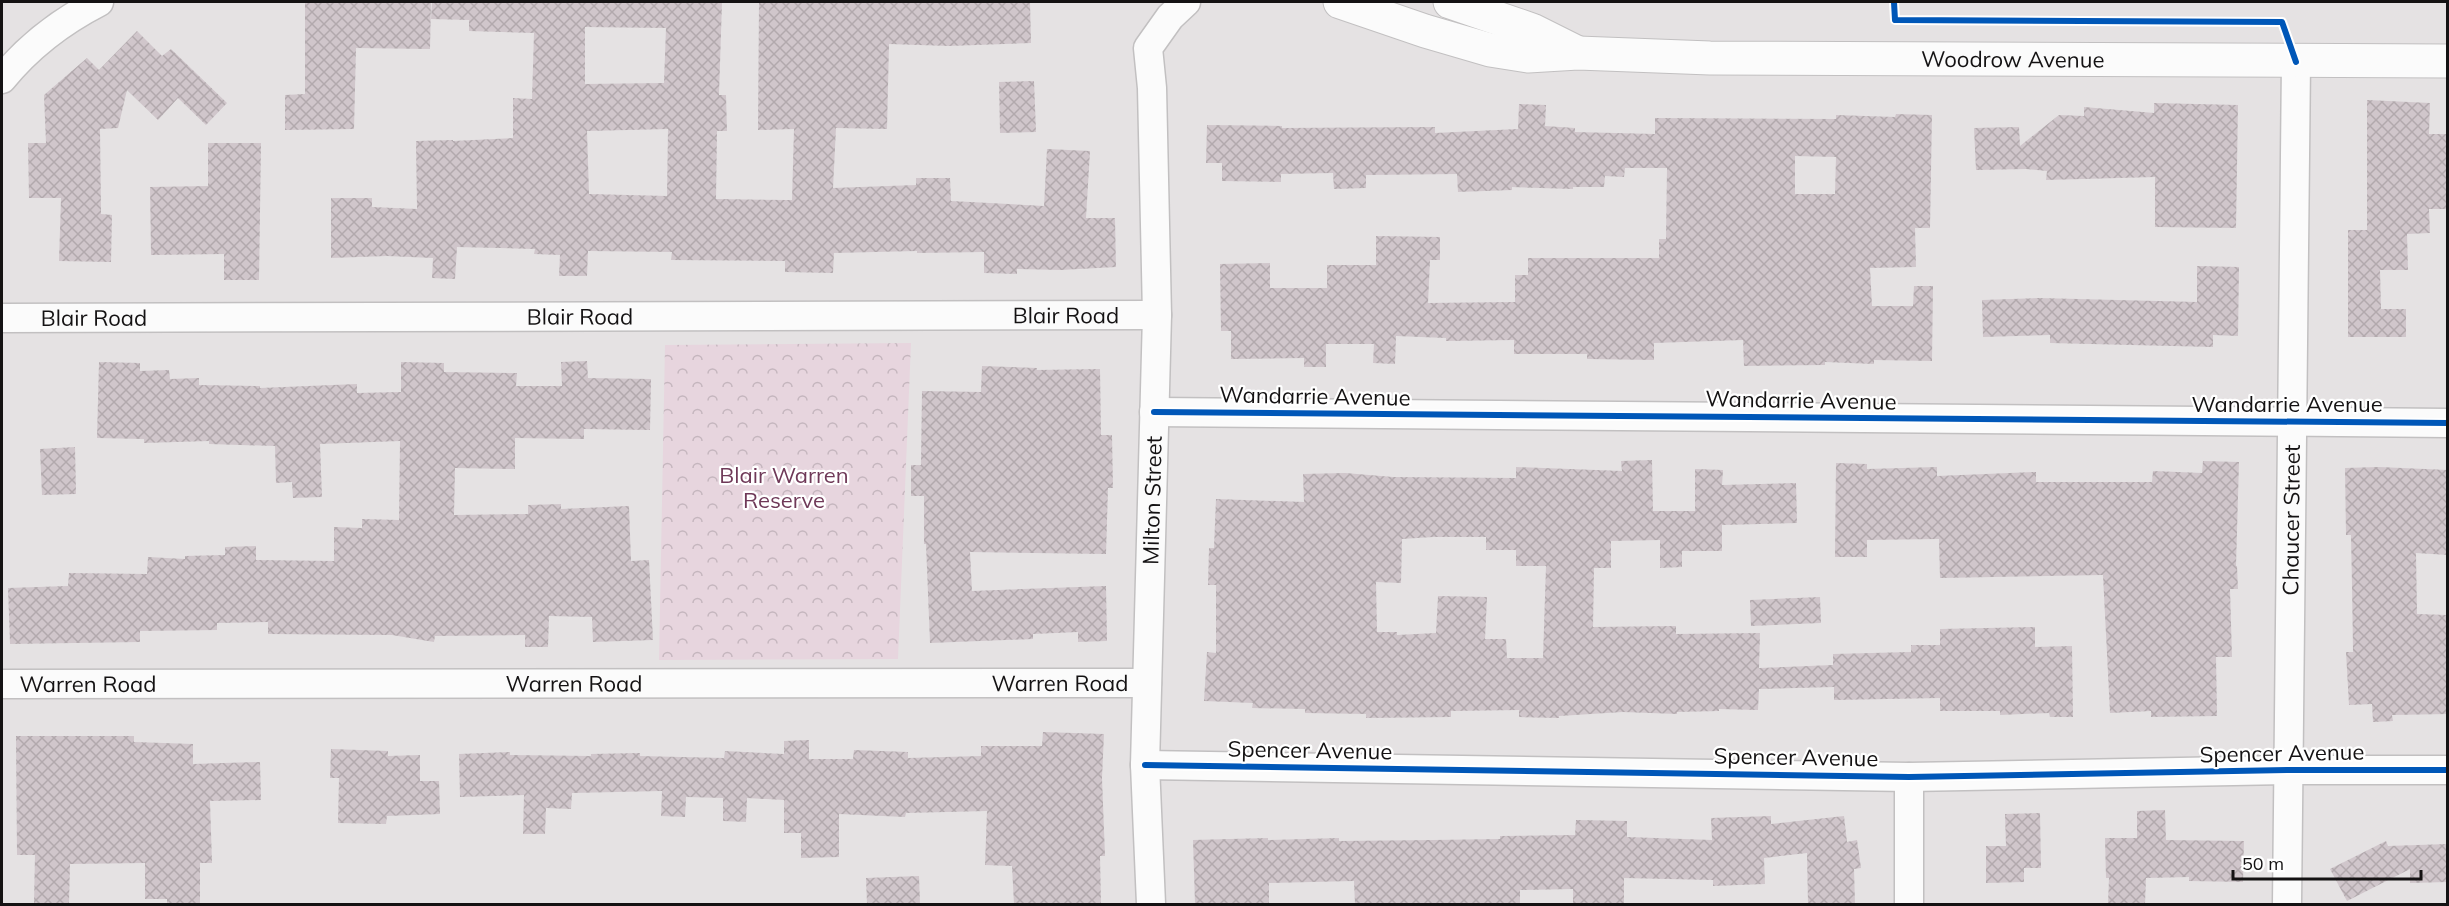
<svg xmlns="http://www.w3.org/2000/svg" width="2449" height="906" font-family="Mulish,sans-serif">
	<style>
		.park { fill: url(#park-crowns) }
		.building { fill: url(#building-cross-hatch); fill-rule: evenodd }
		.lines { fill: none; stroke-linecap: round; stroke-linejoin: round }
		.minor-casing { stroke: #c2c0c1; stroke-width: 31 }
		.primary-casing { stroke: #c2c0c1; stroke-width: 35 }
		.minor { stroke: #fbfbfb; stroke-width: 28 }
		.primary { stroke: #fbfbfb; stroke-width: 33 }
		.cycleway-casing { stroke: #fff; stroke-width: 10 }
		.cycleway { stroke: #0057b8; stroke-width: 6 }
		.labels { text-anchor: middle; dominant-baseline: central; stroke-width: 4.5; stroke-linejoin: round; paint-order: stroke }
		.street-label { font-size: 22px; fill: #141213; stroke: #fff }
		.park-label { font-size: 22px; fill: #6f3958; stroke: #fff }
	</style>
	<defs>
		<pattern id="park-crowns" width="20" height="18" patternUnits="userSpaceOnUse" patternTransform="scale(1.5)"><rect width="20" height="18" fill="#e7d5de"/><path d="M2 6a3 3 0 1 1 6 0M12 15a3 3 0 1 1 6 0" fill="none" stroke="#c5b6be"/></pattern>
		<pattern id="building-cross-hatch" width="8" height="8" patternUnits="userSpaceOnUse" patternTransform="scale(1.5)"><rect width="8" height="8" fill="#d0c6cb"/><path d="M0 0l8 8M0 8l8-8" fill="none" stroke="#b2a9ad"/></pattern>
	</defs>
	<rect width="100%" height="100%" fill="#e5e2e3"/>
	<polygon class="park" points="911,343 898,659 659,660 665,345"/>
	<g class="building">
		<polygon points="305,2 431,2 430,49 356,48 354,129 285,130 285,95 305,94"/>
		<path d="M 432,2 L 722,2 L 719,95 L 726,95 L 727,131 L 717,131 L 716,199 L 787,200 L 792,200 L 794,129 L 758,130 L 759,2 L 1030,2 L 1031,43 L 949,46 L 889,44 L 887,129 L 836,128 L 833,188 L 916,185 L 916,178 L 950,178 L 951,201 L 1044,206 L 1047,149 L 1090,151 L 1086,218 L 1115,218 L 1116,267 L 1061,270 L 1017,269 L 1017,274 L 984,273 L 984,252 L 917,253 L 917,251 L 834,253 L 833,273 L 785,272 L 785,261 L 671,260 L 672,252 L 588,251 L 587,276 L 559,276 L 560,255 L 534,254 L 535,249 L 457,247 L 455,279 L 432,278 L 433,258 L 387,256 L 331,258 L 331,198 L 372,198 L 372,207 L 417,209 L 416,141 L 453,140 L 453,141 L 513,138 L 513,98 L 532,99 L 534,33 L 469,31 L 469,20 L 431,19 ZM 585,27 L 666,28 L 664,83 L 585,84 ZM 668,129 L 667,196 L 589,194 L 587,131 Z"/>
		<polygon points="137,31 162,56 171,49 227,103 206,125 178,98 158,120 127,90 118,128 100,129 101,214 112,215 111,262 59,261 61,198 29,198 28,143 46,143 44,95 87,58 99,70"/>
		<polygon points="1034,81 1036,132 1000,133 999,82"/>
		<polygon points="2367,100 2430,103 2429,134 2448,134 2448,209 2429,209 2430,233 2407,234 2408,270 2380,270 2381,309 2406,309 2406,337 2348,337 2348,230 2367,230"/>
		<polygon points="2154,103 2238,105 2236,228 2155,227 2155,177 2046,180 2047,171 2026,169 1976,170 1974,128 2019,127 2020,146 2059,115 2084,116 2084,107 2154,113"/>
		<path d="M 1519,104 L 1546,105 L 1545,126 L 1575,128 L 1575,132 L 1655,134 L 1655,118 L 1836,119 L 1836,115 L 1895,117 L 1896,114 L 1932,115 L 1930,228 L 1915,228 L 1916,267 L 1870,268 L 1872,306 L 1913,306 L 1914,286 L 1933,286 L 1932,361 L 1874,360 L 1874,364 L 1825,362 L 1825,365 L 1744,366 L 1743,340 L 1654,343 L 1654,360 L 1587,359 L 1587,354 L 1514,354 L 1514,340 L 1446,341 L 1446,338 L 1396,336 L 1395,364 L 1373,363 L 1374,344 L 1326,344 L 1326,367 L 1304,367 L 1304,358 L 1231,359 L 1231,331 L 1221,331 L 1220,264 L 1270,263 L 1270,288 L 1327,288 L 1327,265 L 1376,265 L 1376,236 L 1440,237 L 1440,260 L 1430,260 L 1428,303 L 1515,302 L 1515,275 L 1528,275 L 1528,258 L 1659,258 L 1659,239 L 1666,239 L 1667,168 L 1625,168 L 1624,177 L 1605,176 L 1604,187 L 1573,187 L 1573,189 L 1512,187 L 1512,190 L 1458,192 L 1457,174 L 1366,175 L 1366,188 L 1334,189 L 1333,173 L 1281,174 L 1281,182 L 1222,181 L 1222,163 L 1206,163 L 1207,125 L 1282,126 L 1282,128 L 1435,127 L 1435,133 L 1518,129 ZM 1795,156 L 1836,157 L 1835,194 L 1795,194 Z"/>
		<polygon points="208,143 261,143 259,280 224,280 224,254 151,255 150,187 208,186"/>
		<polygon points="2197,266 2239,267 2238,336 2213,335 2213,347 2050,343 2050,335 1983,337 1982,300 2038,298 2197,302"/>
		<polygon points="587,361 588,378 651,379 650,430 584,429 584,439 515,438 515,469 455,468 454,515 528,514 528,505 561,504 561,509 629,506 631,561 649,560 653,640 593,642 592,617 549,616 548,647 525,647 525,635 435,636 434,642 392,635 268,634 268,622 217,623 217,630 140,631 140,642 10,644 8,588 68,586 69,573 147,574 148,557 185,559 185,556 225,555 225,547 256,546 256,560 334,561 334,527 362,528 362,519 399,520 400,441 320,444 322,497 293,498 292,482 276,483 275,446 209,444 209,441 144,443 144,439 97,438 99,362 140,363 140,371 169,370 170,379 199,378 199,385 260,386 260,388 357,384 357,393 401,392 401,362 444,363 444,372 517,373 516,386 562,386 561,362"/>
		<polygon points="982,366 1037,368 1037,370 1100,369 1101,435 1112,435 1113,488 1108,488 1106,554 970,552 972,591 1106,586 1107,641 1078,642 1078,632 1033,634 1033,639 930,643 926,544 924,544 924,496 911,496 911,465 921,465 922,391 981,392"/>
		<polygon points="75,447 76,494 42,495 40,449"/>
		<path d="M 1652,460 L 1653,511 L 1695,511 L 1695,469 L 1723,470 L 1722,485 L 1796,483 L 1797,523 L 1722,525 L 1722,551 L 1682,551 L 1682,567 L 1660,568 L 1660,540 L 1611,541 L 1611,568 L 1594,568 L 1593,627 L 1676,626 L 1676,634 L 1760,633 L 1759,668 L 1833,665 L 1833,654 L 1911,652 L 1911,645 L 1940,645 L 1940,629 L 2035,627 L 2035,647 L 2072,646 L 2073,717 L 2050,717 L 2049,713 L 2000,715 L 2000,711 L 1940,711 L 1940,698 L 1834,700 L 1834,687 L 1759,689 L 1758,710 L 1719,709 L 1719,711 L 1677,712 L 1677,714 L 1623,712 L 1559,716 L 1559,718 L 1519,717 L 1519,710 L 1451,711 L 1451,717 L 1366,718 L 1366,714 L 1305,713 L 1305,709 L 1252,708 L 1253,703 L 1204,701 L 1207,652 L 1216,653 L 1216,585 L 1208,585 L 1209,548 L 1214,548 L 1216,499 L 1304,502 L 1303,474 L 1345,473 L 1393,477 L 1516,478 L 1516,467 L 1622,471 L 1621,461 ZM 1433,537 L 1486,537 L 1486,550 L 1516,550 L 1516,566 L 1546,566 L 1543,658 L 1507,658 L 1506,639 L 1485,639 L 1487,597 L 1438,596 L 1436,633 L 1397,635 L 1397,632 L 1377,632 L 1376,582 L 1401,583 L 1402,539 Z"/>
		<polygon points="2203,461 2239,462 2236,566 2237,566 2238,589 2230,589 2232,657 2216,657 2217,716 2151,717 2151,711 2110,713 2103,575 1940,578 1939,539 1867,540 1867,557 1835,557 1836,463 1867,464 1867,469 1937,467 1937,476 2036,472 2036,482 2152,482 2153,471 2202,473"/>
		<polygon points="2379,467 2448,470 2448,555 2416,553 2417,614 2448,615 2448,714 2392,715 2393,721 2373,722 2372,704 2349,705 2346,652 2353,652 2352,585 2351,535 2346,535 2345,468"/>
		<polygon points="1820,597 1821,623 1751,626 1750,600"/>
		<polygon points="1043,732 1104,734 1102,778 1105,856 1100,856 1101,904 1014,904 1012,866 985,865 987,811 906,813 905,817 839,814 839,857 801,858 801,833 784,833 784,800 747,798 746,822 723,821 723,798 686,797 685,817 661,816 662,791 572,793 571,809 546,808 545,834 523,834 524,795 460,797 459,754 510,752 510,755 591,756 591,754 640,753 640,756 724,758 725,751 784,754 784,741 809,740 809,759 853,759 854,750 908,752 908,758 981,756 981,746 1042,746"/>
		<polygon points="16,736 134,736 134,742 193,744 193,764 260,762 261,800 210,801 212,863 200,863 200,904 167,904 167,899 145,899 145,863 70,864 69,904 34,904 35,855 17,855"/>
		<polygon points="331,749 388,751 388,756 420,755 420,781 439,781 440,814 387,816 386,824 338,823 339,778 330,778"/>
		<polygon points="2165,810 2166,840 2244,841 2243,882 2189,881 2189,877 2146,878 2145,904 2108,904 2109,878 2106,878 2105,838 2137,838 2137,811"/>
		<polygon points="2040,813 2041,868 2024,868 2024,882 1986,883 1986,846 2006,846 2005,814"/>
		<polygon points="1771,816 1771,824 1844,816 1847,842 1857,840 1861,868 1854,869 1855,904 1808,904 1807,853 1764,858 1765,884 1713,886 1713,880 1624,878 1624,904 1573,904 1573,889 1520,890 1520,904 1355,904 1354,881 1269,883 1269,904 1195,904 1193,840 1268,838 1268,840 1339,838 1339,841 1433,840 1500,839 1500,836 1575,835 1576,820 1627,821 1627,837 1712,840 1711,818"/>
		<polygon points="2386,841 2388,846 2448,844 2448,882 2410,883 2410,869 2347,901 2330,869"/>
		<polygon points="919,876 920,904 867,904 866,878"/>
	</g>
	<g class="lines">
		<g class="minor-casing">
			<g id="minor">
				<path d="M 2,79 C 28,47 62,21 99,2"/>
				<path id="s1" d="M 2,318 L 1157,315"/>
				<polyline points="1154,412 2448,423"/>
				<path id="s2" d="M 2,684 L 1147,683"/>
				<polyline points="1145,765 1909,777 2287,770 2448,770"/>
				<path id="s3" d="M 1151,904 L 1145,765 L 1157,315 L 1152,88 L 1148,48 L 1170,17 L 1186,2"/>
				<polyline points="1909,904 1909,777"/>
				<path id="s4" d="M 2287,904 L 2296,62"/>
			</g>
		</g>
		<g class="primary-casing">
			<g id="primary">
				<path id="s5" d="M 1340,2 L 1425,31 L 1490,50 L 1528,56 L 1578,53 L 1710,58 L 2448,61"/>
				<polyline points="1450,2 1532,30 1576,52"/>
			</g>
		</g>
		<use href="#minor" class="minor"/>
		<use href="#primary" class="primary"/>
		<g class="cycleway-casing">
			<g id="cycleway">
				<polyline points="1894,2 1895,20 2282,22 2296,62"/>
				<polyline points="1154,412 2448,423"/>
				<polyline points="1145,765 1909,777 2287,770 2448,770"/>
			</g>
		</g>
		<use href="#cycleway" class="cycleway"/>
	</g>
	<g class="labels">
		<g class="street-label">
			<text stroke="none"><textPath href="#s5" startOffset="681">Woodrow Avenue</textPath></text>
			<text stroke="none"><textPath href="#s1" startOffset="1064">Blair Road</textPath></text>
			<text stroke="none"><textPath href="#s1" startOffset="578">Blair Road</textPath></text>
			<text stroke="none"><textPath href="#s1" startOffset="92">Blair Road</textPath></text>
			<text transform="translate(1315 396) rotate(1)">Wandarrie Avenue</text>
			<text transform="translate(1801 400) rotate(1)">Wandarrie Avenue</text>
			<text x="2287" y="404">Wandarrie Avenue</text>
			<text stroke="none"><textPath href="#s3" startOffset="404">Milton Street</textPath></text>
			<text stroke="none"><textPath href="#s4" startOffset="384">Chaucer Street</textPath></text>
			<text stroke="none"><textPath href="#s2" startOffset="1058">Warren Road</textPath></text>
			<text stroke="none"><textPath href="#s2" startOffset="86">Warren Road</textPath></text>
			<text stroke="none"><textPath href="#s2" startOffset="572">Warren Road</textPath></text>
			<text transform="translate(1310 750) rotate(1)">Spencer Avenue</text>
			<text transform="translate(2282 753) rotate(-1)">Spencer Avenue</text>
			<text transform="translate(1796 757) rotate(1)">Spencer Avenue</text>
		</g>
		<g class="park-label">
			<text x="784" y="475">Blair Warren<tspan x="784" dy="25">Reserve</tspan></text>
		</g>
	</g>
	<rect width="2449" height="906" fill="none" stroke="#141213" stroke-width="6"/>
	<path d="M2233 870v9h188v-9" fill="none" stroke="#141213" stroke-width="3"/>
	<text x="2242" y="870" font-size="18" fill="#141213" stroke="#ffffff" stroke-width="4.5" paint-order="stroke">50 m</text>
</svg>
